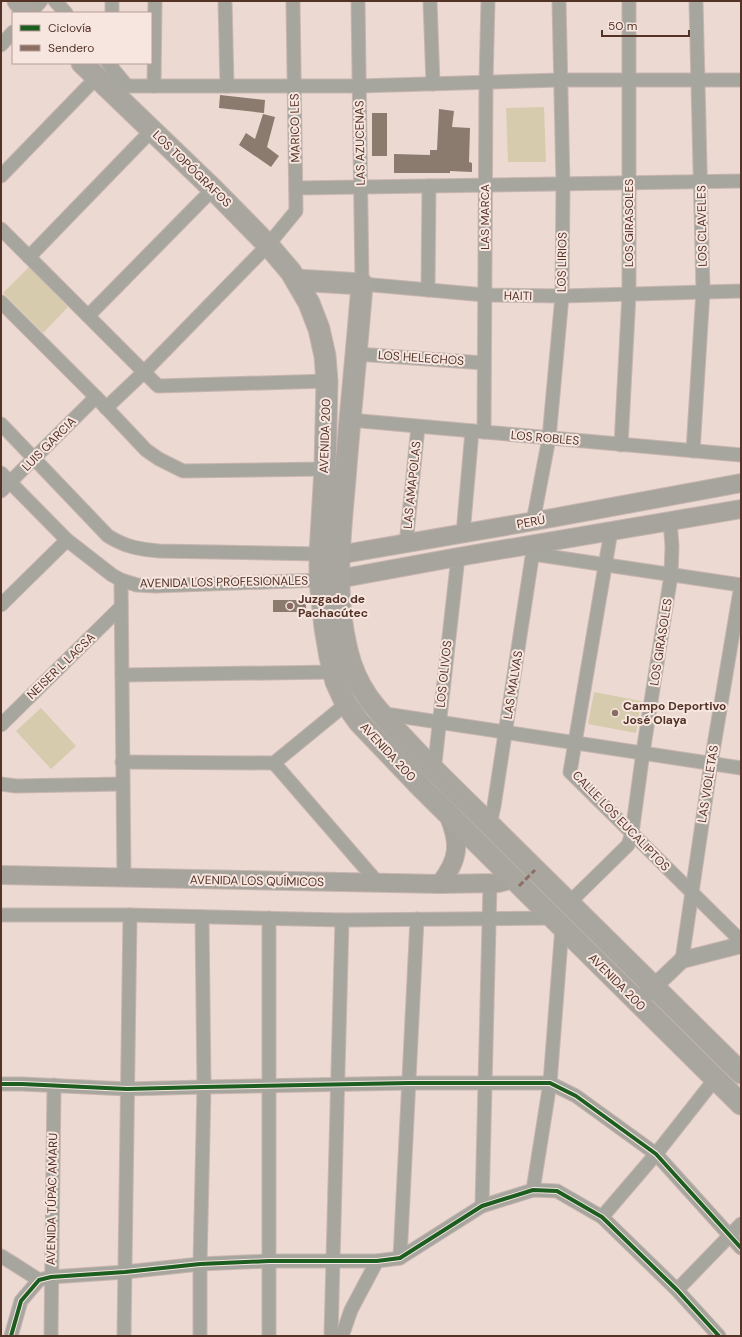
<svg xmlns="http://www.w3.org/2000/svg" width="742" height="1337" font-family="'DM Sans',sans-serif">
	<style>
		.green { fill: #d7cbae }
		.building { fill: #8b7a6e }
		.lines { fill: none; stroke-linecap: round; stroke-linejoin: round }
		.minor-casing { stroke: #c8b5af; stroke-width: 15 }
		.tertiary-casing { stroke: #c8b5af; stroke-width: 18 }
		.secondary-casing { stroke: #c8b5af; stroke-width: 20 }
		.primary-casing { stroke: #c8b5af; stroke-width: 23 }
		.minor { stroke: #a6a69f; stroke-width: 13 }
		.tertiary { stroke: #a6a69f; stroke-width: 16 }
		.secondary { stroke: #a6a49d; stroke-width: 18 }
		.primary { stroke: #a8a69f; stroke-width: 21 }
		.quiet { stroke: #8d6e63; stroke-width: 3; stroke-dasharray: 6 3; stroke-linecap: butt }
		.cycleway-casing { stroke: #f7e6e0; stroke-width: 6 }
		.cycleway { stroke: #1b5e20; stroke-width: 4 }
		.poi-dot { fill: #896d63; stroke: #f7e6e0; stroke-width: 1.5 }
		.labels { text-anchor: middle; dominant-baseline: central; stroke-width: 4; stroke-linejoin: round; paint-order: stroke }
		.street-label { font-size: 12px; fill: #543327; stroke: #f7e6e0 }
		.poi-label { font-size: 12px; font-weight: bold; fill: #543327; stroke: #f7e6e0; text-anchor: start }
	</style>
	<rect width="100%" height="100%" fill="#ecd9d2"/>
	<g class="green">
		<polygon points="544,107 546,162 508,162 506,108"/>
		<polygon points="29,267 68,307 43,333 3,293"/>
		<polygon points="594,692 641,701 636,733 588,724"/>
		<polygon points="41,708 76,746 51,769 16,731"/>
	</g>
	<g class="building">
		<polygon points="220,95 265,100 264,113 219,108"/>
		<polygon points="439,109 454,111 452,127 470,128 469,162 472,163 472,172 450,171 450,173 394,173 394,154 430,155 430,150 437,150"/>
		<rect x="372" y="113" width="15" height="43"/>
		<polygon points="263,114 275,117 267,147 279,156 271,167 239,145 246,133 255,139"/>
		<rect x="273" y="600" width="33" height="12"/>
	</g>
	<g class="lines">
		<g class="minor-casing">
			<g id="minor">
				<polyline points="55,1 66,13"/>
				<polyline points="112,1 112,13"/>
				<polyline points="225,1 227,86"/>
				<polyline points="358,1 362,284 485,295 562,296 741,291"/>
				<polyline points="430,1 433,84"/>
				<polyline points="30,13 41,1"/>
				<polyline points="1,45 13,32"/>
				<polyline points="108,63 127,86"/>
				<polyline points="154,86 155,1"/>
				<polyline points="111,91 127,86 359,86 560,80 741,80"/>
				<polyline points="1,176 97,77"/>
				<polyline points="296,188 741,181"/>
				<polyline points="1,229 158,386 327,381"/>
				<polyline points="29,257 152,130"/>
				<polyline points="428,290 429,186"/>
				<polyline points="1,302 96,397 146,450 159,459 183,471 325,469"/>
				<polyline points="88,316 213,189"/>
				<polyline points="357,354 484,363"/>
				<polyline points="106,408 144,372 268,245 296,211 293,1"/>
				<polyline points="350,420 741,455"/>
				<path d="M 1,424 L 108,536 C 126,547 138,549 159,551 L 320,554"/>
				<polyline points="484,432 486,82 488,1"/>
				<polyline points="621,445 629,294 629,1"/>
				<polyline points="693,451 703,291 696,1"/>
				<polyline points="1,473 67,540 112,575 121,580 137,585 155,586 320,580"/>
				<polyline points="1,491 96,397"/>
				<polyline points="533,522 549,438 562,296 563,184 559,1"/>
				<polyline points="611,531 570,772 741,941"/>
				<polyline points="463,534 472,431"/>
				<polyline points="406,544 418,427"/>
				<polyline points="533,554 741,585"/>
				<polyline points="121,580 124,878"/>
				<polyline points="1,605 67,540"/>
				<polyline points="122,675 334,672"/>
				<polyline points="379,713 741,768"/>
				<polyline points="1,725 121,607"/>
				<polyline points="122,762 274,763 346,704"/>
				<polyline points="274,763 378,883"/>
				<polyline points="431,773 434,771 458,557"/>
				<polyline points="1,784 16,786 122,784"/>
				<polyline points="490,825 494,806 534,544"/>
				<polyline points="569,903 628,845 632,833 643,752 671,575 672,546 670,521"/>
				<polyline points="1,915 130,915 342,920 553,918"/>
				<polyline points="682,960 711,763 741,585"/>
				<polyline points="1,1084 22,1084 127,1089 204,1087 409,1083 550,1083 576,1096 656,1154 741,1248"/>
				<polyline points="533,1190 550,1083 562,927"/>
				<polyline points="482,1206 490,884"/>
				<polyline points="602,1217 656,1154 715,1079"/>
				<polyline points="1,1256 14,1264 39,1280"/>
				<polyline points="400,1258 417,919"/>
				<polyline points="677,1290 741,1224"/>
				<polyline points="11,1336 21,1301 39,1280 51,1277 125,1272 200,1264 269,1261 377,1261 400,1258 482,1206 533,1190 557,1191 602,1217 677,1290 719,1336"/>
				<polyline points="51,1336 54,1085"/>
				<polyline points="124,1336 130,915"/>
				<polyline points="200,1336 200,1264 204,1087 202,917"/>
				<polyline points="269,1336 269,918"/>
				<polyline points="331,1336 342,920"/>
				<polyline points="342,1336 351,1310 377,1261"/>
			</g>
		</g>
		<g class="tertiary-casing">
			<polyline id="tertiary" points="638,1002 682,960 741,945"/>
		</g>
		<g class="secondary-casing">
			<g id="secondary">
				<polyline points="326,555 338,555 552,518 741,483"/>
				<polyline points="325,580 338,579 458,557 741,509"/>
				<polyline points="1,875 440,884 498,883 506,881 510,876"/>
				<path d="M 440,884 C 460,858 460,843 448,814"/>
			</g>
		</g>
		<g class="primary-casing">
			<g id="primary">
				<polyline points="18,1 29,13"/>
				<polyline points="82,63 213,189 268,245 291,272 309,303 319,329 325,356 327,381 325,469 320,554 320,580 325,628 330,657 336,682 346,704 359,722 420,786 741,1104"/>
				<path d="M 296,280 L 362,284 C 357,350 350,414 345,479 C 340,536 333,594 347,650 C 357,693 380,713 409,744 C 438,775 470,805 500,835 C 580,915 661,993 741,1073"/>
			</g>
		</g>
		<use href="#minor" class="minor"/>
		<use href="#tertiary" class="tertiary"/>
		<use href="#secondary" class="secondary"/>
		<use href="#primary" class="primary"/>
		<polyline class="quiet" points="519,886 535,870"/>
		<g class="cycleway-casing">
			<g id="cycleway">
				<polyline points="1,1084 22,1084 127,1089 204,1087 409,1083 550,1083 576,1096 656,1154 741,1248"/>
				<polyline points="11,1336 21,1301 39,1280 51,1277 125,1272 200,1264 269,1261 377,1261 400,1258 482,1206 533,1190 557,1191 602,1217 677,1290 719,1336"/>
			</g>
		</g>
		<use href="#cycleway" class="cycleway"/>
	</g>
	<g class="poi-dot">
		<circle cx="290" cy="606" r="4"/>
		<circle cx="615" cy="713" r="4"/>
	</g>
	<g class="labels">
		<g class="street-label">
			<text transform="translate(295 128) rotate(-91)">MARICO LES</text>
			<text transform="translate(360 143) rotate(-91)">LAS AZUCENAS</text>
			<text transform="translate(192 169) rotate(44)">LOS TOPÓGRAFOS</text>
			<text transform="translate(485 217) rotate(-90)">LAS MARCA</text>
			<text transform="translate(629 223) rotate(-90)">LOS GIRASOLES</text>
			<text transform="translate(702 226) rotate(-91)">LOS CLAVELES</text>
			<text transform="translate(562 262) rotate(-89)">LOS LIRIOS</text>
			<text transform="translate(518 296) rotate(1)">HAITI</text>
			<text transform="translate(421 358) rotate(4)">LOS HELECHOS</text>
			<text transform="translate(325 436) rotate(-88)">AVENIDA 200</text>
			<text transform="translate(545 438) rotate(5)">LOS ROBLES</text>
			<text transform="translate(49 444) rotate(-45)">LUIS GARCIA</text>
			<text transform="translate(412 485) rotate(-84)">LAS AMAPOLAS</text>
			<text transform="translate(531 522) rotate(-10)">PERÚ</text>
			<text transform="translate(224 582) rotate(-1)">AVENIDA LOS PROFESIONALES</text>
			<text transform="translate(661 642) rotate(-81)">LOS GIRASOLES</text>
			<text transform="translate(61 666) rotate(-44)">NEISER L LACSA</text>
			<text transform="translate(444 674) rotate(-84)">LOS OLIVOS</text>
			<text transform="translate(513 685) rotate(-81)">LAS MALVAS</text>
			<text transform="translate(388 752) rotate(47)">AVENIDA 200</text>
			<text transform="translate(708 784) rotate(-81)">LAS VIOLETAS</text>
			<text transform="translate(621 821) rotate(46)">CALLE LOS EUCALIPTOS</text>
			<text transform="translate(257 881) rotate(1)">AVENIDA LOS QUÍMICOS</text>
			<text transform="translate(617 982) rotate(45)">AVENIDA 200</text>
			<text transform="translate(52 1199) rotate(-89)">AVENIDA TÚPAC AMARU</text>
		</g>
		<g class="poi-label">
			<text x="298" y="599">Juzgado de<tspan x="298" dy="14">Pachacútec</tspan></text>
			<text x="623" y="706">Campo Deportivo<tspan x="623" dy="14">José Olaya</tspan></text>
		</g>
	</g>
	<rect width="742" height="1337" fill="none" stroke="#543327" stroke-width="4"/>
	<rect x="12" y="12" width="140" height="52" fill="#f7e6e0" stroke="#b69e96"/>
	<rect x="20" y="25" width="20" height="6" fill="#1b5e20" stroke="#b69e96"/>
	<text x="48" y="32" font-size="12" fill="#543327">Ciclovía</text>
	<rect x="20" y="45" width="20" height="6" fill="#8d6e63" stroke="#b69e96"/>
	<text x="48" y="52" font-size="12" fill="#543327">Sendero</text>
	<path d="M602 30v6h87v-6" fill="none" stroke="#543327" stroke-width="2"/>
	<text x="608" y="30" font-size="12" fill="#543327" stroke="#f7e6e0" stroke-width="3" paint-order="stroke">50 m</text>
</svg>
